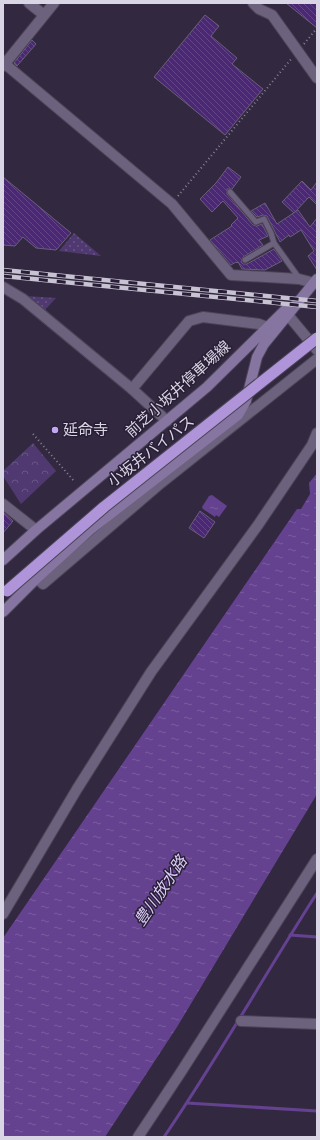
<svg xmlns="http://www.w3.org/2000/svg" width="320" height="1140" font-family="Signika,'Noto Sans JP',sans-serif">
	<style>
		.grass { fill: url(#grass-dots) }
		.forest { fill: url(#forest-crowns) }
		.water { fill: url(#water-ripples) }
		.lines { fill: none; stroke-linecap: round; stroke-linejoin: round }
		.stream { stroke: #644290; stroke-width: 3 }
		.building { fill: url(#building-back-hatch); stroke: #685f79 }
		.service-casing { stroke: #4c4457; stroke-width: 7 }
		.minor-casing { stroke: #4c4457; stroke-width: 12 }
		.secondary-casing { stroke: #4c4457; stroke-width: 12 }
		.path { stroke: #878093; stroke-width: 2; stroke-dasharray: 1 3; stroke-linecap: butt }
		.service { stroke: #6c627d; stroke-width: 5 }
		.minor { stroke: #6c627d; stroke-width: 10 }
		.secondary { stroke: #8575a0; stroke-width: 10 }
		.rail-casing { stroke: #c8c3d3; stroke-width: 4.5 }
		.rail { stroke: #281f36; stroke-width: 3; stroke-dasharray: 9; stroke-linecap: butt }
		.trunk-bridge-casing { stroke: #4c4457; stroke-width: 13; stroke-linecap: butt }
		.trunk-bridge { stroke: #af94d9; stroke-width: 11 }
		.poi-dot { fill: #c4a7f2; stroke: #281f36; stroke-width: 1.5 }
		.labels { text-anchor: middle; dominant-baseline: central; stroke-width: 3; stroke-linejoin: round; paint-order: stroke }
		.street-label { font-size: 15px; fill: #dad5e4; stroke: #281f36 }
		.poi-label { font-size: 15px; fill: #dad5e4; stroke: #281f36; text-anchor: start }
		.water-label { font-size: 16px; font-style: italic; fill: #dbcbf7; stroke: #281f36 }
	</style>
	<defs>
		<pattern id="grass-dots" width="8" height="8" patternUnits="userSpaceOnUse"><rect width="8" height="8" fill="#503971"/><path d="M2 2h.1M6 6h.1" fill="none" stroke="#695585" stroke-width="1.8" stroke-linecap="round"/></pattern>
		<pattern id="forest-crowns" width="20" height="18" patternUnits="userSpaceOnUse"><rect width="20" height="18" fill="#503971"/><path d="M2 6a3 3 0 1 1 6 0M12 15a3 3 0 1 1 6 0" fill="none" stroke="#695585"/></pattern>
		<pattern id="water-ripples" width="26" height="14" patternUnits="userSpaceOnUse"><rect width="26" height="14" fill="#644290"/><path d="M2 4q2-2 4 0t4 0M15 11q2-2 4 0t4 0" fill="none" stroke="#7a5c9f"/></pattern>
		<pattern id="building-back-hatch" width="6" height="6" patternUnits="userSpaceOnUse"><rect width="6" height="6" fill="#4a2873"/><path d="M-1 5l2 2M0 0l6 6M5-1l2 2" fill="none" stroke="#644687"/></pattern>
	</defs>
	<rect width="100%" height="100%" fill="#322940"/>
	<g class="grass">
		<polygon points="74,233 101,256 59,251"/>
		<polygon points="26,296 56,298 44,311"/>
	</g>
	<polygon class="forest" points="33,443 56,471 21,504 3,476 3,471"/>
	<g class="water">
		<polygon points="317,473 317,794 177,1027 105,1137 3,1137 3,938 297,509 301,509 310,494 309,483"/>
		<polygon points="212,495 227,506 219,517 216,515 215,517 203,509 202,507 209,496"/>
	</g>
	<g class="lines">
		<g class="stream">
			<polyline points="290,935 317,937"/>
			<polyline points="187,1103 317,1111"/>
			<path d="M 164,1137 C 218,1058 265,974 317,893"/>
		</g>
	</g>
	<g class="building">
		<polygon points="286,3 317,3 317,28"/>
		<polygon points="205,15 219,26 211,36 237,58 232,64 263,89 225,135 154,77"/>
		<polygon points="32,40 36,44 17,66 14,63"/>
		<polygon points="228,167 241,177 232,189 227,189 227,194 253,225 257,226 262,224 268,236 259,240 263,245 243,257 241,262 243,264 247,264 274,249 282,261 265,270 242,269 238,262 237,263 236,262 231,265 210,240 232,226 231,225 238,218 223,201 212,212 200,199 216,183"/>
		<polygon points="3,177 71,233 56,250 36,248 23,237 15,246 3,245"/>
		<polygon points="302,181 311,190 317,182 317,205 309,197 294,213 282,202"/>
		<polygon points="265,203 277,224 298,210 310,227 317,218 317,270 308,256 314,251 301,230 290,237 289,235 280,242 267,216 263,215 257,217 251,211"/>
		<polygon points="200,511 215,522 204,538 189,528"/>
		<polygon points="3,512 13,521 3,533"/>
	</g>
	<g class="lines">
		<g class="service-casing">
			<g id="service">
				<polyline points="230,192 256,222 264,219 271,233 274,243 299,278"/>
				<polyline points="245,260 274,243"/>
			</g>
		</g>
		<g class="minor-casing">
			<g id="minor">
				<polyline points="29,3 44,15"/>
				<polyline points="253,3 259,9 272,15 317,78"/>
				<polyline points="5,64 172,204 231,275 299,279 314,283"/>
				<polyline points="3,66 54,3"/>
				<polyline points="3,287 23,299 132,389 167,421"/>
				<polyline points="288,315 317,350"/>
				<polyline points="132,389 189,321 203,317 259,324 267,327"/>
				<polyline points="3,504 36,530"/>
				<polyline points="37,578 43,584 161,483 317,359"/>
				<polyline points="3,914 77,789 151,672 258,525 312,445 317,433"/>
				<polyline points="241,1021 317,1024"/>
				<polyline points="138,1137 181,1072 317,859"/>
			</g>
		</g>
		<g class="secondary-casing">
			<g id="secondary">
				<polyline points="3,560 36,530 207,387 285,310"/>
				<polyline points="3,612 37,578 91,529 238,415 246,401 257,357 264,344 317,279"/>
			</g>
		</g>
		<g class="path">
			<polyline points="304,44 317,28"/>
			<polyline points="178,196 292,58"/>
			<polyline points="33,434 74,481"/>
		</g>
		<use href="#service" class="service"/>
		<use href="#minor" class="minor"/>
		<use href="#secondary" class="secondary"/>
		<g class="rail-casing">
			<g id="rail">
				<polyline points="3,270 317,301"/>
				<polyline points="3,276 317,307"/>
			</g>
		</g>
		<use href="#rail" class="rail"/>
		<g class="trunk-bridge-casing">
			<polyline id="trunk-bridge" points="7,591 104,507 317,338"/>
		</g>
		<use href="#trunk-bridge" class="trunk-bridge"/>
	</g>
	<circle class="poi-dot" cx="55" cy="430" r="4"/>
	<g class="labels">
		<g class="street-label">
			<text transform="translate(178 389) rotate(-42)">前芝小坂井停車場線</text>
			<text transform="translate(151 451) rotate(-38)">小坂井バイパス</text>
		</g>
		<g class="poi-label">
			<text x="63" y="430">延命寺</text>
		</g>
		<g class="water-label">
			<text transform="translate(161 891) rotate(-56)">豊川放水路</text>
		</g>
	</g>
	<rect width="320" height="1140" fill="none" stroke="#dad5e4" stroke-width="8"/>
</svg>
